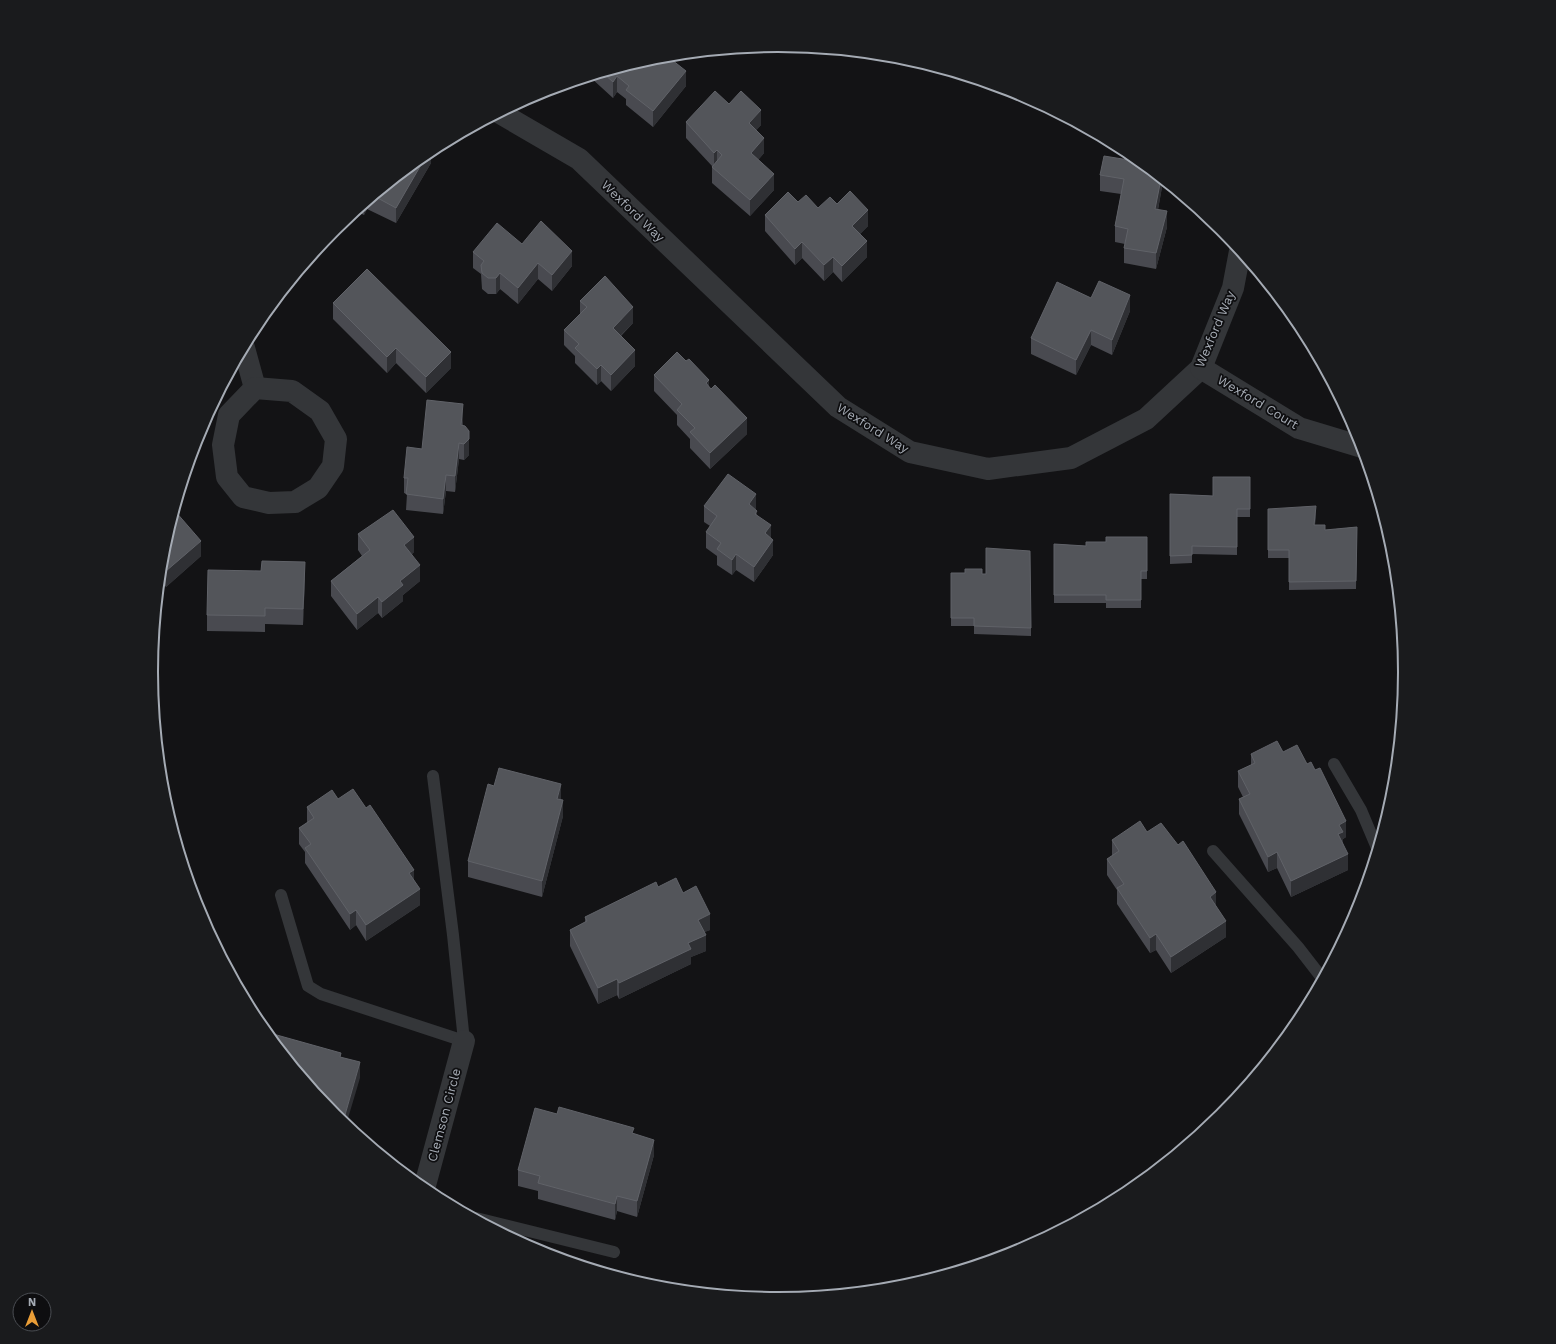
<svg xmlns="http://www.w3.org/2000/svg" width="1556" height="1344" font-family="'Work Sans',sans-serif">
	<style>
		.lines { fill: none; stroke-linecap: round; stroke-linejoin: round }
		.lane { stroke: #343639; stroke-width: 12 }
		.street { stroke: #343639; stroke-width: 22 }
		.wall { fill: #494a50 }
		.shaded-wall { fill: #2f3034 }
		.building { fill: #53555a; stroke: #606268 }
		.labels { text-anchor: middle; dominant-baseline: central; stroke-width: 3.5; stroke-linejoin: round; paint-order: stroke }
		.street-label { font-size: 13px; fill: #a5abb4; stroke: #0e0e10 }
		.rim { fill: none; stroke: #a5abb4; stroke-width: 2 }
	</style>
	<rect width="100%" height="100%" fill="#131315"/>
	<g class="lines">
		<g class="lane">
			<polyline points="1334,764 1361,810 1377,848"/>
			<polyline points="1213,851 1298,947 1322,978"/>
			<polyline points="281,895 308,986 321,994 464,1041 453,935 433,776"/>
			<polyline points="476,1218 614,1252"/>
		</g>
		<g class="street">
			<polyline points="500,113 579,159 838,407 910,452 988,469 1071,458 1146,419 1201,368 1233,288 1240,251"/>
			<polyline points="244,348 255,388"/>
			<polyline points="1201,368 1299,428 1362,447"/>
			<polygon points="255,388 292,391 320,411 336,439 333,466 318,488 295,502 269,503 243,497 227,477 223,445 229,415"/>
			<polyline points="424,1189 464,1041"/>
		</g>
	</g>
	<g class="wall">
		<polygon points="656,57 686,86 653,127 626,105 626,99 617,92 613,98 590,77"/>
		<polygon points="729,104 761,125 756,130 764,153 758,160 774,190 750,216 712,183 712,166 686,138 686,122"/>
		<polygon points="431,150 431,163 396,223 367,209 364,215 356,211"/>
		<polygon points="1100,175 1163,181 1158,210 1167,227 1156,269 1124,263 1124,248 1125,244 1115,242 1115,226 1121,194 1100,191"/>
		<polygon points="798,202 818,208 837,204 868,226 860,234 867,257 842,282 833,272 824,281 802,258 795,265 765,231 765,215"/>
		<polygon points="522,244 572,266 552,291 538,279 518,304 500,289 496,294 488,294 482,289 481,274 473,268 473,252"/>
		<polygon points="1091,298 1130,311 1112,355 1091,345 1076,375 1031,354 1031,338"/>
		<polygon points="580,301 633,323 621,336 635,366 611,391 601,381 597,385 575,363 575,356 564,345 564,330 580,314"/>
		<polygon points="333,303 451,368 426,393 396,363 387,373 333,319"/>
		<polygon points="654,375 709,387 747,434 710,469 690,448 690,439 677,425 677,415 654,391"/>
		<polygon points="463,420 463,425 469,447 469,455 464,460 459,459 455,492 446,491 443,514 406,510 407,494 404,493 404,478 422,449"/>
		<polygon points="1250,477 1250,517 1237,517 1237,555 1192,554 1192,563 1170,564 1170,494 1213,496"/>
		<polygon points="704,506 756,510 757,516 771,538 773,555 754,582 736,570 732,575 717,565 717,556 706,548 706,532 710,526 704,522"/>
		<polygon points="1268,509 1316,514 1315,525 1325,530 1357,527 1356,589 1289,590 1289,558 1268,558"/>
		<polygon points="358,534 414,552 412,554 420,581 403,595 403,601 382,618 378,613 357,630 331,596 331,581 362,556 358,550"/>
		<polygon points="1147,537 1147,579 1141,579 1141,608 1106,608 1106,603 1054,603 1054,544 1086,546 1106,542"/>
		<polygon points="163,549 201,556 166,587 160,579"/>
		<polygon points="951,573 982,574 1031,628 1031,636 974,634 974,626 951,626"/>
		<polygon points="305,578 303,625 265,624 265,632 207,631 207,615"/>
		<polygon points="1283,752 1307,764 1346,837 1343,839 1343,843 1348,870 1291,897 1277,868 1268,872 1239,814 1239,799 1243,797 1238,787 1238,771 1251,765 1251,754"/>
		<polygon points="494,786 561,800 563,816 542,897 468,877 468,861"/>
		<polygon points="338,799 414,880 420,905 366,941 356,925 350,930 305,863 305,852 299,844 299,828 307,823 307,807"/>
		<polygon points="1147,832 1216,906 1226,937 1171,973 1156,950 1150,953 1117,904 1117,890 1107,875 1107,859 1112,856 1112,840"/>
		<polygon points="658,887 683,893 710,930 704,932 706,951 691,957 691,964 619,999 617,995 598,1004 570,946 570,930 585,923 585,917"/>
		<polygon points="557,1114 634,1134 654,1155 637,1217 617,1211 615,1220 538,1199 538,1191 518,1186 518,1170"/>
	</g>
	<g class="shaded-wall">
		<polygon points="686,71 686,86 653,127 653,111"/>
		<polygon points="617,76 617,92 613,98 613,82"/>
		<polygon points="761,110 761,125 749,139 749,123"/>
		<polygon points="764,138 764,153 751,169 751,153"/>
		<polygon points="431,150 431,163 396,223 396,208 429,151"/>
		<polygon points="717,150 717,166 714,169 714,153"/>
		<polygon points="774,174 774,190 750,216 750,200"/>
		<polygon points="1161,179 1163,181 1163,182 1155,225 1155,209"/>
		<polygon points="367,202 367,209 364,215 364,205"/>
		<polygon points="868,210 868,226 852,242 852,226"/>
		<polygon points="1167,211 1167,227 1156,269 1156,253"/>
		<polygon points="867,241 867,257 842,282 842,266"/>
		<polygon points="802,242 802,258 795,265 795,249"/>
		<polygon points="572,251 572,266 552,291 552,275"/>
		<polygon points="833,257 833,272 824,281 824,265"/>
		<polygon points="538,263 538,279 518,304 518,288"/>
		<polygon points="500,273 500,289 496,294 496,278"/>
		<polygon points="1130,295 1130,311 1112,355 1112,340"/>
		<polygon points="633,307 633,323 613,343 613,328"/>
		<polygon points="1091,330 1091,345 1076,375 1076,360"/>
		<polygon points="396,348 396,363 387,373 387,357"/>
		<polygon points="635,350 635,366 611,391 611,375"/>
		<polygon points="451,352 451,368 426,393 426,377"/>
		<polygon points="601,365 601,381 597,385 597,369"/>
		<polygon points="709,380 709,395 706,383"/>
		<polygon points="463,404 463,420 461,441 461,425"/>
		<polygon points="747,418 747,434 710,469 710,453"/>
		<polygon points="469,431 469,455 464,460 464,444"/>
		<polygon points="459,443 459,459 455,492 455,476"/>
		<polygon points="446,475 446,491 443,514 443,499"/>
		<polygon points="756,494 756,510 749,504"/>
		<polygon points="1316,506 1316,514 1314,532 1314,525"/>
		<polygon points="771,525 771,541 765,533"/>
		<polygon points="414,537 414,552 404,561 404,545"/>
		<polygon points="773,540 773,555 754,582 754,567"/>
		<polygon points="201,541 201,556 166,587 166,571"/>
		<polygon points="736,554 736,570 732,575 732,560"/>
		<polygon points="305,562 305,578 303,625 303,609"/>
		<polygon points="420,565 420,581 403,595 403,601 382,618 382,602 400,581"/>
		<polygon points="378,597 378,613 357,630 357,614"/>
		<polygon points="561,784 561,800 557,799"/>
		<polygon points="563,800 563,816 542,897 542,881"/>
		<polygon points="1346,821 1346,837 1343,839 1343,848 1338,850 1339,825"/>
		<polygon points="1277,852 1277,868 1268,872 1268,857"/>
		<polygon points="1348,854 1348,870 1291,897 1291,881"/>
		<polygon points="414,870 414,886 409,873"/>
		<polygon points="420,889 420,905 366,941 366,925"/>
		<polygon points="1216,892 1216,908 1210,897"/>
		<polygon points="356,910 356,925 350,930 350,914"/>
		<polygon points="710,914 710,930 698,935 698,920"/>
		<polygon points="1226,921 1226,937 1171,973 1171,957"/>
		<polygon points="1156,934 1156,950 1150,953 1150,938"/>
		<polygon points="706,935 706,951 691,957 691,964 619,999 619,983 688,943"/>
		<polygon points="617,979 617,995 598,1004 598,988"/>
		<polygon points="360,1062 360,1078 346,1125 343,1122"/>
		<polygon points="654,1140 654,1155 637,1217 637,1201"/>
		<polygon points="617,1196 617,1211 615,1220 615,1204"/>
	</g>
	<g class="building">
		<polygon points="667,56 686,71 653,111 626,90 629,86 617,76 613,82 603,73 656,57"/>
		<polygon points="715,91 729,104 741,91 761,110 749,123 764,138 751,153 774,174 750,200 712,167 722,155 717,150 714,153 686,122"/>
		<polygon points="429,151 396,208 374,196"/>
		<polygon points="1104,156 1141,162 1161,179 1155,209 1167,211 1156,253 1124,248 1128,229 1115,226 1124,179 1100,175"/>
		<polygon points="850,191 868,210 852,226 867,241 842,266 833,257 824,265 802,242 795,249 765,215 788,192 798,202 806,195 818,208 830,197 837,204"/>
		<polygon points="541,221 572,251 552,275 538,263 518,288 500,273 496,278 488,278 482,273 481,265 484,261 473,252 497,223 522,244"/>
		<polygon points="367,269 451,352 426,377 396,348 387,357 333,303"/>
		<polygon points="605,276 633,307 613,328 635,350 611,375 601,365 597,369 575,348 579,344 564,330 587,307 580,301"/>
		<polygon points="1099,281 1130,295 1112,340 1091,330 1076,360 1031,338 1057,282 1091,298"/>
		<polygon points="677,352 686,361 689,359 709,380 706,383 711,389 715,385 747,418 710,453 690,432 695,428 677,410 682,404 654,375"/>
		<polygon points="427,400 463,404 461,425 465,426 469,431 469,439 464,444 459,443 455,476 446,475 443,499 406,494 408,478 404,478 407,447 422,449"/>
		<polygon points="728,474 756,494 749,504 757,511 755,514 771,525 765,533 773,540 754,567 736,554 732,560 717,549 721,543 706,532 717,516 704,506"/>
		<polygon points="1213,477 1250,477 1250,509 1237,509 1237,547 1192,546 1192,555 1170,556 1170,494 1213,496"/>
		<polygon points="1316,506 1314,525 1325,525 1325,530 1357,527 1356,581 1289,582 1289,550 1268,550 1268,509"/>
		<polygon points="393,510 414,537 404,545 420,565 400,581 403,585 382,602 378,597 357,614 331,581 370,550 358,534"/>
		<polygon points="175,511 201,541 166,571 162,565 163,549"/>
		<polygon points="1106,537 1147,537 1147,571 1141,571 1141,600 1106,600 1106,595 1054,595 1054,544 1086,546 1086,542 1106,542"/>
		<polygon points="986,548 1030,551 1031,628 974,626 974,618 951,618 951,573 965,573 965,569 982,569 982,574 986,574"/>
		<polygon points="262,561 305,562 303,609 265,608 265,616 207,615 208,570 261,571"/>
		<polygon points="1277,741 1283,752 1297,745 1307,764 1311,762 1315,770 1320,768 1346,821 1339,825 1343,832 1338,834 1348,854 1291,881 1277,852 1268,857 1239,799 1250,794 1238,771 1255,763 1251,754"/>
		<polygon points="499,768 561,784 557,799 563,800 542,881 468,861 488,784 494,786"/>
		<polygon points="353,789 366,808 370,805 414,870 409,873 420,889 366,925 356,910 350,914 305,848 311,844 299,828 314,818 307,807 332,790 338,799"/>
		<polygon points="1140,821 1147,832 1161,823 1178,845 1183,841 1216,892 1210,897 1226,921 1171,957 1156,934 1150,938 1117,888 1124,884 1107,859 1119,851 1112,840"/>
		<polygon points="676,878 683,893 696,886 710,914 698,920 706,935 688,943 691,949 619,983 617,979 598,988 570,930 587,921 585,917 656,882 658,887"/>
		<polygon points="266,1032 341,1053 340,1057 360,1062 343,1122 334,1115"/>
		<polygon points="559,1107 634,1128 632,1133 654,1140 637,1201 617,1196 615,1204 538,1183 540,1176 518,1170 535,1108 557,1114"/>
	</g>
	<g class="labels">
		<g class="street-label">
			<text transform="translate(633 211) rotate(44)">Wexford Way</text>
			<text transform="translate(1215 329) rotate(-67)">Wexford Way</text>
			<text transform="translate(1258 402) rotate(31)">Wexford Court</text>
			<text transform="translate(873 428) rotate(32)">Wexford Way</text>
			<text transform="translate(444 1115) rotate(-75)">Clemson Circle</text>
		</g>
	</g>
	<path d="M0 0H1556V1344H0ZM158 672a620 620 0 1 1 1240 0a620 620 0 1 1-1240 0Z" fill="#1a1b1d" fill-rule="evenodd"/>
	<path class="rim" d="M158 672a620 620 0 1 1 1240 0a620 620 0 1 1-1240 0Z"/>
	<g transform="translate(32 1312)"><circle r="19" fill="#0e0e10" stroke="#4a4d52"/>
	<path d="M0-3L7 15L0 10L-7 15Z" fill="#e99d37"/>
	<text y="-6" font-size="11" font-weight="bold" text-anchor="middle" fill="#a5abb4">N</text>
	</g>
</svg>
